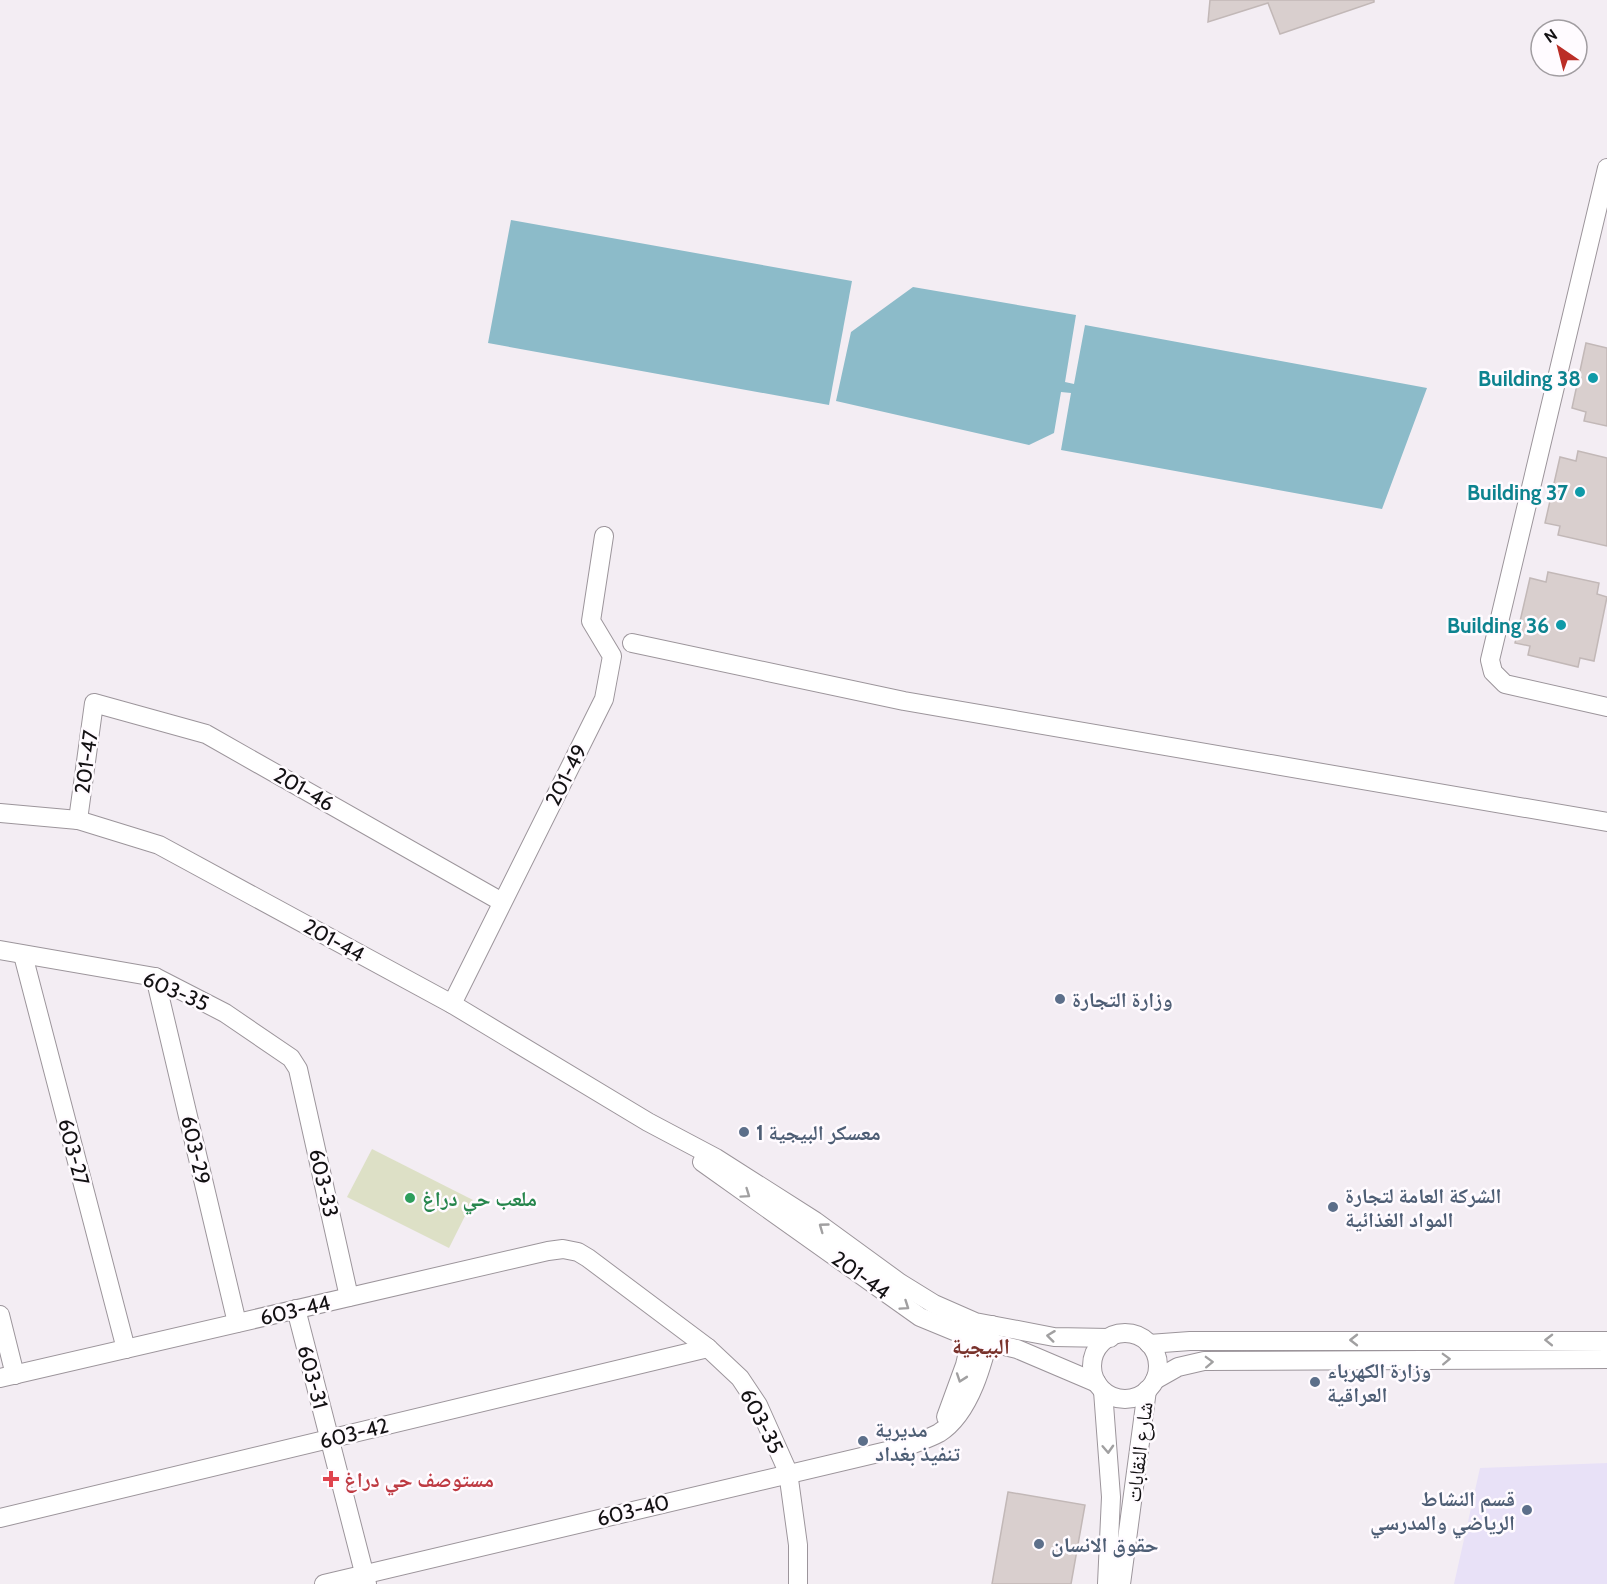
<svg xmlns="http://www.w3.org/2000/svg" width="1607" height="1584" font-family="Cabin,'Noto Naskh Arabic',sans-serif">
	<style>
		.education { fill: #e8e1f7 }
		.green { fill: #dde0c6 }
		.water { fill: #8cbbc9 }
		.building { fill: #d9cfce; stroke: #c2b8b7; stroke-width: 1.5 }
		.lines { fill: none; stroke-linecap: round; stroke-linejoin: round }
		.minor-casing { stroke: #9c959b; stroke-width: 20 }
		.minor { stroke: #fff; stroke-width: 18 }
		.oneway { stroke: #a1a0a1 }
		.culture-dot { fill: #0f9aa8; stroke: #fffbff; stroke-width: 2 }
		.service-dot { fill: #5c6f8a; stroke: #fffbff; stroke-width: 2 }
		.leisure-dot { fill: #2e9e5b; stroke: #fffbff; stroke-width: 2 }
		.health-dot { fill: #e0444e; stroke: #fffbff; stroke-width: 2 }
		.labels { text-anchor: middle; dominant-baseline: central; stroke-width: 5; stroke-linejoin: round; paint-order: stroke }
		.culture-label { font-size: 21px; font-weight: bold; fill: #0d838f; stroke: #fffbff; text-anchor: end }
		.street-label { font-size: 21px; fill: #131113; stroke: #fffbff }
		.service-label { font-size: 21px; font-weight: bold; fill: #4e5e75; stroke: #fffbff; text-anchor: start }
		.leisure-label { font-size: 21px; font-weight: bold; fill: #27864d; stroke: #fffbff; text-anchor: start }
		.health-label { font-size: 21px; font-weight: bold; fill: #be3a42; stroke: #fffbff; text-anchor: start }
		.neighbourhood-label { font-size: 22px; font-weight: bold; fill: #79322c; stroke: #fffbff }
	</style>
	<rect width="100%" height="100%" fill="#f3edf3"/>
	<polygon class="education" points="1607,1463 1607,1584 1454,1584 1480,1468"/>
	<polygon class="green" points="372,1149 473,1200 449,1248 347,1197"/>
	<g class="water">
		<polygon points="511,220 852,281 829,405 488,343"/>
		<polygon points="913,287 1076,315 1065,382 1074,384 1085,325 1427,388 1382,509 1061,450 1071,393 1061,392 1054,433 1029,445 836,401 851,332"/>
	</g>
	<g class="building">
		<polygon points="1210,0 1374,0 1374,2 1280,34 1268,3 1208,22"/>
		<polygon points="1586,343 1607,348 1607,426 1584,421 1586,412 1572,408"/>
		<polygon points="1578,451 1607,458 1607,546 1558,535 1560,526 1545,523 1560,457 1576,461"/>
		<polygon points="1548,572 1599,583 1597,594 1607,597 1594,661 1580,658 1578,667 1528,655 1530,646 1515,643 1530,578 1546,582"/>
		<polygon points="1008,1492 1085,1505 1071,1584 992,1584"/>
	</g>
	<g class="lines">
		<g class="minor-casing">
			<g id="minor">
				<polyline points="1607,168 1490,660 1493,672 1505,684 1607,707"/>
				<polyline points="632,643 904,701 1607,822"/>
				<polyline points="0,813 78,820 159,845 452,1004 648,1122 716,1158 815,1221 900,1283 934,1304 975,1322 1054,1337 1110,1338"/>
				<polyline points="78,820 94,703 206,734 502,902"/>
				<polyline points="0,950 155,977 225,1013 291,1058 298,1069 349,1297"/>
				<polyline points="23,955 126,1349"/>
				<polyline points="155,977 237,1323"/>
				<polyline points="452,1004 604,699 612,656 591,621 604,536"/>
				<polyline points="702,1162 920,1317 971,1338 1017,1349 1097,1383"/>
				<polyline points="296,1309 367,1584"/>
				<polyline points="0,1315 15,1375"/>
				<circle cx="1125" cy="1366" r="33"/>
				<polyline points="1149,1344 1190,1341 1607,1341"/>
				<polyline points="0,1378 548,1251 563,1249 578,1252 588,1258 708,1348 740,1378 758,1405 788,1472 798,1545 798,1584"/>
				<polyline points="1155,1380 1178,1367 1204,1361 1607,1359"/>
				<polyline points="1103,1391 1111,1497 1107,1584"/>
				<polyline points="946,1417 965,1365 974,1326"/>
				<polyline points="0,1518 708,1348"/>
				<path d="M 324,1584 L 908,1446 C 918,1442 930,1438 939,1433 C 971,1413 984,1360 992,1325"/>
				<polyline points="1121,1584 1147,1390"/>
			</g>
		</g>
		<use href="#minor" class="minor"/>
	</g>
	<defs><path id="oneway-chevron" d="M-2-3.5L2.5 0L-2 3.5" fill="none" stroke-width="1.6" stroke-linecap="round" stroke-linejoin="round" transform="scale(1.5)"/></defs>
	<g class="oneway">
		<use href="#oneway-chevron" transform="translate(746 1194) rotate(35)"/>
		<use href="#oneway-chevron" transform="translate(823 1227) rotate(-144)"/>
		<use href="#oneway-chevron" transform="translate(905 1306) rotate(34)"/>
		<use href="#oneway-chevron" transform="translate(1051 1336) rotate(-173)"/>
		<use href="#oneway-chevron" transform="translate(1354 1340) rotate(180)"/>
		<use href="#oneway-chevron" transform="translate(1549 1340) rotate(-179)"/>
		<use href="#oneway-chevron" transform="translate(1446 1359) rotate(-2)"/>
		<use href="#oneway-chevron" transform="translate(1209 1362) rotate(-2)"/>
		<use href="#oneway-chevron" transform="translate(961 1378) rotate(109)"/>
		<use href="#oneway-chevron" transform="translate(1108 1449) rotate(87)"/>
	</g>
	<g class="culture-dot">
		<circle cx="1593" cy="378" r="6"/>
		<circle cx="1580" cy="492" r="6"/>
		<circle cx="1561" cy="625" r="6"/>
	</g>
	<g class="service-dot">
		<circle cx="1060" cy="999" r="6"/>
		<circle cx="744" cy="1132" r="6"/>
		<circle cx="1333" cy="1207" r="6"/>
		<circle cx="1315" cy="1382" r="6"/>
		<circle cx="863" cy="1441" r="6"/>
		<circle cx="1527" cy="1510" r="6"/>
		<circle cx="1039" cy="1544" r="6"/>
	</g>
	<circle class="leisure-dot" cx="410" cy="1198" r="6"/>
	<path class="health-dot" d="M328 1470h6v6h6v6h-6v6h-6v-6h-6v-6h6z"/>
	<g class="labels">
		<g class="culture-label">
			<text x="1581" y="378">Building 38</text>
			<text x="1568" y="492">Building 37</text>
			<text x="1549" y="625">Building 36</text>
		</g>
		<g class="street-label">
			<text transform="translate(86 762) rotate(-82)">201-47</text>
			<text transform="translate(566 775) rotate(-63)">201-49</text>
			<text transform="translate(304 789) rotate(30)">201-46</text>
			<text transform="translate(334 940) rotate(29)">201-44</text>
			<text transform="translate(176 991) rotate(23)">603-35</text>
			<text transform="translate(196 1150) rotate(77)">603-29</text>
			<text transform="translate(74 1152) rotate(75)">603-27</text>
			<text transform="translate(324 1183) rotate(77)">603-33</text>
			<text transform="translate(861 1275) rotate(36)">201-44</text>
			<text transform="translate(295 1310) rotate(-13)">603-44</text>
			<text transform="translate(313 1377) rotate(75)">603-31</text>
			<text transform="translate(762 1421) rotate(63)">603-35</text>
			<text transform="translate(354 1433) rotate(-14)">603-42</text>
			<text transform="translate(1139 1452) rotate(-83)">شارع النقابات</text>
			<text transform="translate(633 1510) rotate(-14)">603-40</text>
		</g>
		<g class="service-label">
			<text x="1072" y="999">وزارة التجارة</text>
			<text x="756" y="1132">معسكر البيجية 1</text>
			<text x="1345" y="1195">الشركة العامة لتجارة<tspan x="1345" dy="24">المواد الغذائية</tspan></text>
			<text x="1327" y="1370">وزارة الكهرباء<tspan x="1327" dy="24">العراقية</tspan></text>
			<text x="875" y="1429">مديرية<tspan x="875" dy="24">تنفيذ بغداد</tspan></text>
			<text x="1515" y="1498" text-anchor="end">قسم النشاط<tspan x="1515" dy="24">الرياضي والمدرسي</tspan></text>
			<text x="1051" y="1544">حقوق الانسان</text>
		</g>
		<g class="leisure-label">
			<text x="422" y="1198">ملعب حي دراغ</text>
		</g>
		<g class="health-label">
			<text x="344" y="1479">مستوصف حي دراغ</text>
		</g>
		<g class="neighbourhood-label">
			<text x="981" y="1346">البيجية</text>
		</g>
	</g>
	<g transform="translate(1559 48) rotate(325)"><circle r="28" fill="#fffbff" stroke="#a19da1" stroke-width="1.5"/>
	<path d="M0-4.5L10 22L0 15L-10 22Z" fill="#bb2d27"/>
	<text y="-9" font-size="16" font-weight="bold" text-anchor="middle" fill="#131113">N</text>
	</g>
</svg>
